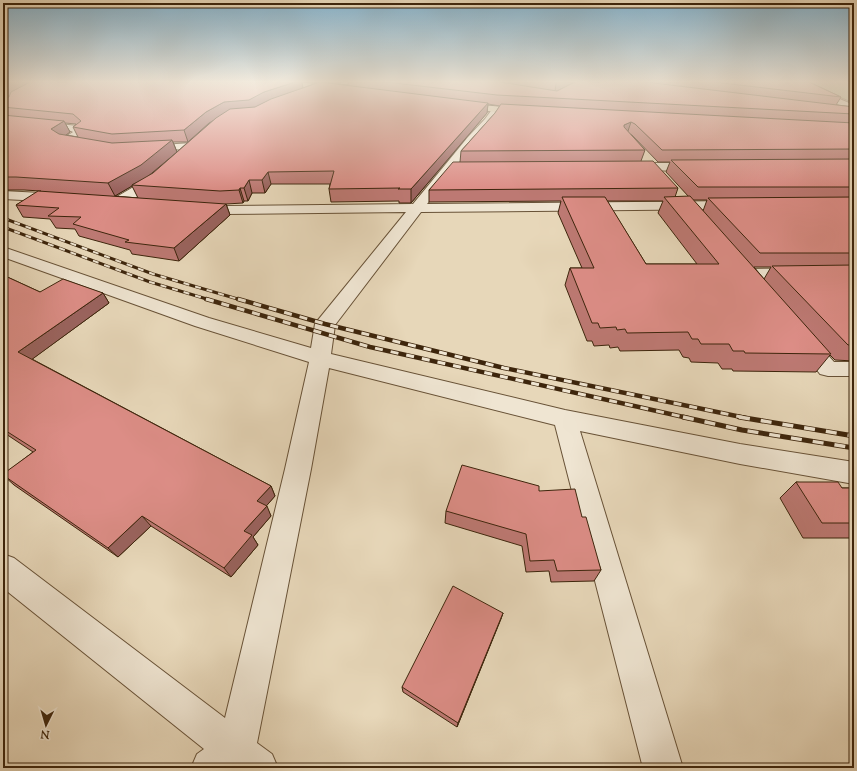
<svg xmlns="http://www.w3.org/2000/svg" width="857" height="771" font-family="'Sorts Mill Goudy',serif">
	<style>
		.green { fill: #b4be90; stroke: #78724e }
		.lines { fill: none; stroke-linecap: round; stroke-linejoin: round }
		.minor-casing { stroke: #685237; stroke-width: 2 }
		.major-casing { stroke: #3d250c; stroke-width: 2 }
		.minor { fill: #efe5d2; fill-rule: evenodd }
		.major { fill: #e7d7b9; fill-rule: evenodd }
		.rail-far2-casing { stroke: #3d250c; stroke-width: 3 }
		.rail-far1-casing { stroke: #3d250c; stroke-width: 4.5 }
		.rail-casing { stroke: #3d250c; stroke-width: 5 }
		.rail-far2 { stroke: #efe5d2; stroke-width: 2; stroke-dasharray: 6; stroke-linecap: butt }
		.rail-far1 { stroke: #efe5d2; stroke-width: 3; stroke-dasharray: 8; stroke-linecap: butt }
		.rail { stroke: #efe5d2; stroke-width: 3.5; stroke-dasharray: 11; stroke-linecap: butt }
		.wall { fill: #bd7973; stroke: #3d250c; fill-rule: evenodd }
		.shaded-wall { fill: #9a635e; stroke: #3d250c }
		.building { fill: #dc8d86; stroke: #3d250c }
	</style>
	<rect width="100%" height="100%" fill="#e7d7b9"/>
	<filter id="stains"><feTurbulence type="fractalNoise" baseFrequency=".005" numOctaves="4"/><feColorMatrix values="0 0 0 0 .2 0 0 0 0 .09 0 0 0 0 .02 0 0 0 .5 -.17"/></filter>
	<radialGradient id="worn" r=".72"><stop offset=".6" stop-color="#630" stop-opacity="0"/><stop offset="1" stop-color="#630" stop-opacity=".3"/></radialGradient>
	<polygon class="green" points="802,82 854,82 854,103"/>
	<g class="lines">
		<g class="minor-casing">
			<g id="minor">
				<polygon points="343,82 353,82 338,92 332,92 331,90"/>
				<polygon points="789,82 799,82 854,105 854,112"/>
				<polygon points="496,107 501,110 493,123 476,141 427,204 735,201 740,202 742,205 740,208 735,209 421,212 335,325 331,354 565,410 740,444 854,462 854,484 740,464 580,431 683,768 643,768 555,425 329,368 311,469 257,743 272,754 278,768 191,768 197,754 204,749 3,588 3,554 14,558 225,718 285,469 309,362 195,326 3,257 3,247 209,318 311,348 315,324 318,320 406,212 224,214 192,211 190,208 192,205 197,204 224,206 413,204 468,137 485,119 493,108"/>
				<polygon points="3,118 78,126 85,132 75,140 89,143 91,145 85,148 61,143 59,141 73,132 71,131 3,124"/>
				<polygon points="192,143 198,146 196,148 145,152 141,151 139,149 141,147 145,146"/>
				<polygon points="629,163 699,163 703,164 705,167 703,170 699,171 625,170 623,167 625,164"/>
				<polygon points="160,171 164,172 166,175 157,185 123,205 118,206 113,205 111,202 113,199 147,179 156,172"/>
				<polygon points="3,191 61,194 66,195 68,198 66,201 61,202 3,199"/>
				<polygon points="854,268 854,278 746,279 740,278 738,274 740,270 746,269"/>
				<polygon points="804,334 811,336 834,362 854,362 854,376 828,376 820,374 794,341 797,336"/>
			</g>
		</g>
		<g class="major-casing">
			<g id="major">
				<polygon points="279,82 299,82 339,87 343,90 339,93 283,85"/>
				<polygon points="458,103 527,109 532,112 527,115 455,108 453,106 455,104"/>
			</g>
		</g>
		<use href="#minor" class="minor"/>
		<use href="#major" class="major"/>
		<g class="rail-far2-casing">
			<g id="rail-far2">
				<polyline points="3,218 153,274 241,300"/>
				<polyline points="3,227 150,282 210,300"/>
			</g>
		</g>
		<g class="rail-far1-casing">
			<g id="rail-far1">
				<polyline points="206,299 370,347 688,418"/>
				<polyline points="238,299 325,324 504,368 746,418"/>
			</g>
		</g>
		<g class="rail-casing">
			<g id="rail">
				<polyline points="683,417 742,430 854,448"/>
				<polyline points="739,417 854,436"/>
			</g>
		</g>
		<use href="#rail-far2" class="rail-far2"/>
		<use href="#rail-far1" class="rail-far1"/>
		<use href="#rail" class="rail"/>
	</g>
	<g class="wall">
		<path d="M 3,82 L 302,82 L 303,88 L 317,83 L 309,82 L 341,82 L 338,84 L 348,85 L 348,82 L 809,82 L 841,97 L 836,105 L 854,107 L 854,361 L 835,360 L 830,355 L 816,372 L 733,371 L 732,369 L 722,369 L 718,363 L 691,362 L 689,358 L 683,357 L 679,350 L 620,351 L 618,347 L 610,348 L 609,345 L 594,346 L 592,341 L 587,341 L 565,285 L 570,268 L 582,268 L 558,213 L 561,201 L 429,202 L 429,190 L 460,162 L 461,151 L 495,113 L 500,106 L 488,104 L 487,113 L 411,203 L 399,203 L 399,201 L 331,202 L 329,189 L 330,184 L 271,184 L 265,193 L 252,193 L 248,201 L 244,201 L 243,203 L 226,204 L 230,215 L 179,261 L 132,254 L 130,250 L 79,236 L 75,229 L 56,228 L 50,219 L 23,217 L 16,205 L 41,191 L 24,190 L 3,190 ZM 212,121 L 153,173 L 150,175 L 177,152 L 173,142 L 188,142 L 209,123 ZM 65,123 L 76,124 L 73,127 L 78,137 L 66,135 L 70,132 ZM 630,134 L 632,135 L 658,162 L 670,162 L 666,172 L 689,197 L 675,197 L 678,188 L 641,161 L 645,150 ZM 132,186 L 138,198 L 115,196 L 125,190 ZM 693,200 L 707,200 L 703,211 ZM 607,201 L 663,201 L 658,213 L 697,264 L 646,264 ZM 754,267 L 771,267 L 764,279 Z"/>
		<polygon points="3,275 40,292 103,293 109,303 32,359 271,486 275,496 266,506 271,516 253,537 258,545 231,577 151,526 118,557 14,485 3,475 33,452 3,432"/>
		<polygon points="854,373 854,382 850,378"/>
		<polygon points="796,482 842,488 854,488 854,538 803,538 780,498"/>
		<polygon points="539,491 582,517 601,570 594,581 551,582 549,571 526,572 522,546 445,523 446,511"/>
		<polygon points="503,613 457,727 403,692 402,687"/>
	</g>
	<g class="shaded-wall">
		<polygon points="11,82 36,82 6,97 5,102 3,103 3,86"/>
		<polygon points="295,82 302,82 303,89 252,111 227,113 209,123 188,142 184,130 206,112 224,102 264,92"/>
		<polygon points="335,82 341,82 336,85"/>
		<polygon points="558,82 575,82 555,92 556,83"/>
		<polygon points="488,103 487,113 411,203 411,189"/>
		<polygon points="64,121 70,132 58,141 51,129"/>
		<polygon points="631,122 627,134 621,137 624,125"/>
		<polygon points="172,140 177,152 146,178 132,185 132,186 115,196 108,183"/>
		<polygon points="268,172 271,184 265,193 262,180"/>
		<polygon points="249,180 252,193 248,201 244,188"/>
		<polygon points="240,188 244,201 243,203 239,190"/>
		<polygon points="226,204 230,215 179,261 174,248"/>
		<polygon points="103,293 109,303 27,363 18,352"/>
		<polygon points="271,486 275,496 262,511 257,501"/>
		<polygon points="267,506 271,516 253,537 258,545 231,577 224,568 244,531"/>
		<polygon points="142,516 151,526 118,557 108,548"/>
		<polygon points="503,613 501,619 457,727 458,723"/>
	</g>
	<g class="building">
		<polygon points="3,82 11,82 3,86"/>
		<polygon points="30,82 295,82 264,92 249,100 224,102 206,112 184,130 112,134 73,127 81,121 73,114 3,107 3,99 9,97 11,92"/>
		<polygon points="320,82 488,103 411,189 398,189 400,188 329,189 334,171 268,172 262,180 249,180 244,188 240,188 239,190 220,191 132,185 153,173 216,118 230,109 255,107 271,99"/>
		<polygon points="386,82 500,82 557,91 575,82 645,82 854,107 854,114 497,95"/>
		<polygon points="714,82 809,82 841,97"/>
		<polygon points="501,104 854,123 854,149 662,150 635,124 631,122 624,125 624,127 645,150 461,151 495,113"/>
		<polygon points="3,115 64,121 51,129 59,134 112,143 172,140 141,165 108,183 16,177 3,177"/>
		<polygon points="854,159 854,187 698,187 671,160"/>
		<polygon points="653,161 678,188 429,190 453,162"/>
		<polygon points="38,191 226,204 174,248 125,242 129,240 73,224 81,217 48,216 59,208 16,205"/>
		<polygon points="690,196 831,354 745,353 744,351 733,351 729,344 701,344 698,339 692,339 688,332 627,333 625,329 617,330 616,327 600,328 598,323 592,323 570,268 594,268 562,197 605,197 646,264 719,264 664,197"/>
		<polygon points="854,197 854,253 760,253 708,198"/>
		<polygon points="854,265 854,345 848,345 772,266"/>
		<polygon points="3,275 40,292 63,279 103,293 18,352 271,486 257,501 267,506 244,531 252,535 224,568 142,516 108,548 3,475 3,474 36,450 3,429"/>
		<polygon points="462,465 539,486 539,491 575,489 582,517 586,517 601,570 557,571 554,560 530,561 526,534 446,511"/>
		<polygon points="796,482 838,482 842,488 854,488 854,523 822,523"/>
		<polygon points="453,586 503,613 458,723 402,687"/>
	</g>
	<linearGradient id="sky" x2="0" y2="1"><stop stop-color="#87b6d1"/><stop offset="0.43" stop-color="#f4ede0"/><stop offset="1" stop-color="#f4ede0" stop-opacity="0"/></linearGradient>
	<rect width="857" height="190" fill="url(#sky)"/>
	<rect width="857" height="771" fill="none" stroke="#e7d7b9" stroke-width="16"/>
	<rect x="4" y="4" width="849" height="763" fill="none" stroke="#3d250c" stroke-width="2"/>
	<rect x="8" y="8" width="841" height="755" fill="none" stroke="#3d250c"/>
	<g transform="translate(46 725) rotate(185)" stroke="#efe5d2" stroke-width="3" paint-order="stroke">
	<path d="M0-3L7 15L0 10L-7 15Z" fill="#3d250c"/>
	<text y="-6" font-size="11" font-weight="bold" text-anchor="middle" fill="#3d250c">N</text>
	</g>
	<rect width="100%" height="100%" filter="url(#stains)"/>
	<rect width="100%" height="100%" fill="url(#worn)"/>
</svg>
